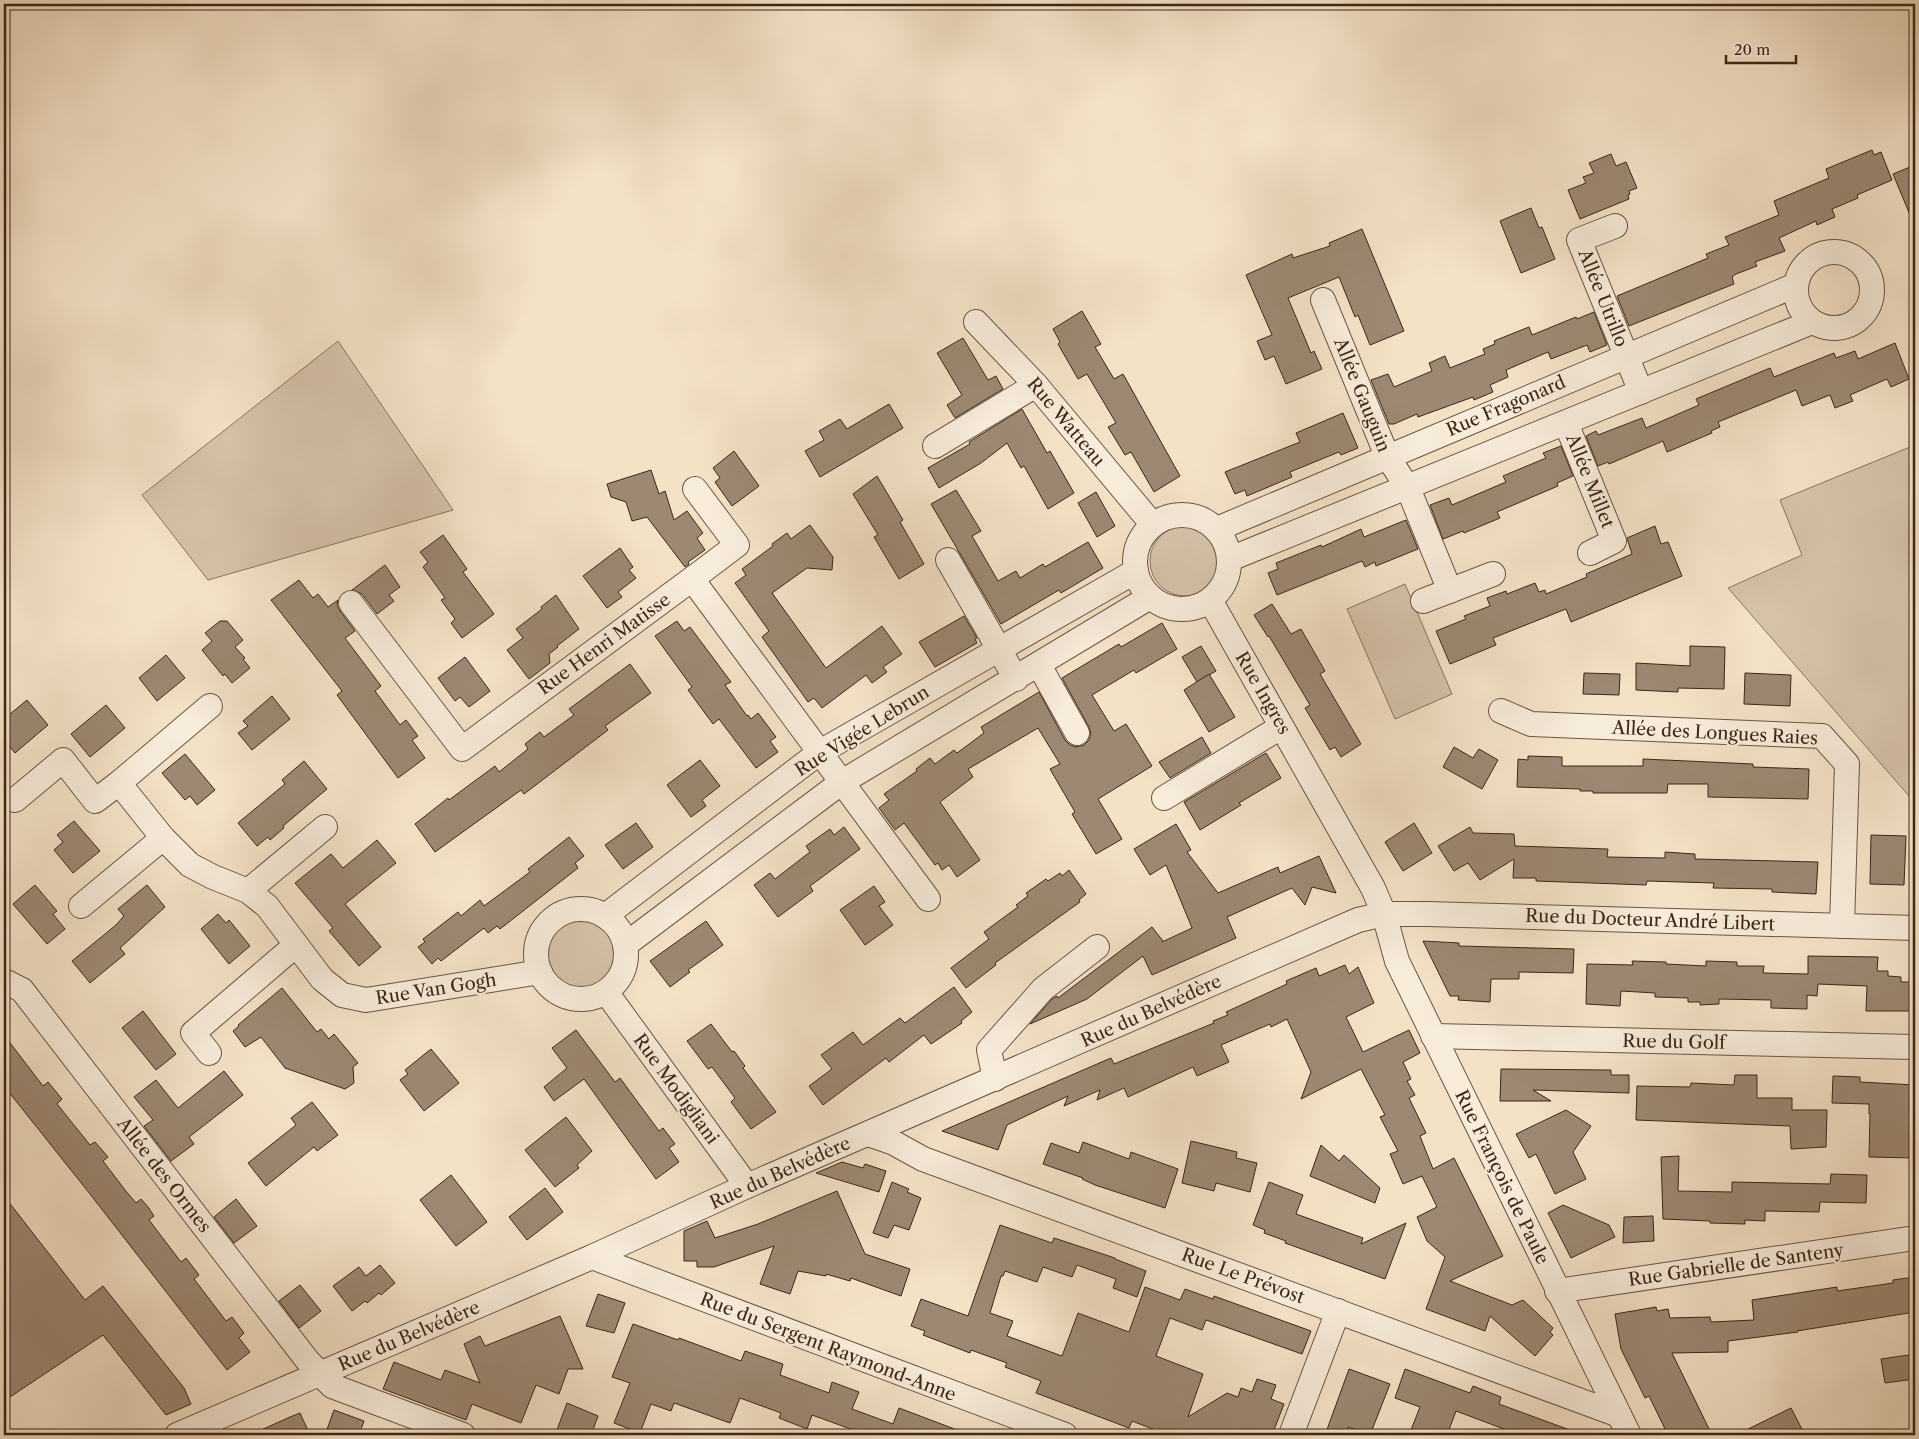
<svg xmlns="http://www.w3.org/2000/svg" width="1919" height="1439" font-family="'Libre Caslon Text',serif">
	<style>
		.green { fill: #d5c2a9; stroke: #897460 }
		.building { fill: #9c8873; stroke: #3d2717 }
		.lines { fill: none; stroke-linecap: round; stroke-linejoin: round }
		.minor-casing { stroke: #6b5643; stroke-width: 26 }
		.minor { stroke: #f8ecdb; stroke-width: 24 }
		.labels { text-anchor: middle; dominant-baseline: central; stroke-width: 4.5; stroke-linejoin: round; paint-order: stroke }
		.street-label { font-size: 18px; fill: #3d2717; stroke: #f8ecdb }
	</style>
	<rect width="100%" height="100%" fill="#f4e2c7"/>
	<filter id="stains"><feTurbulence type="fractalNoise" baseFrequency=".004" numOctaves="4"/><feColorMatrix values="0 0 0 0 .2 0 0 0 0 .09 0 0 0 0 .02 0 0 0 .5 -.17"/></filter>
	<radialGradient id="worn" r=".72"><stop offset=".6" stop-color="#630" stop-opacity="0"/><stop offset="1" stop-color="#630" stop-opacity=".3"/></radialGradient>
	<g class="green">
		<polygon points="338,341 453,510 208,580 142,495"/>
		<polygon points="1915,445 1915,803 1728,588 1802,555 1780,500"/>
		<circle cx="1185" cy="561" r="35"/>
		<polygon points="1405,584 1452,694 1395,719 1347,609"/>
		<circle cx="580" cy="956" r="36"/>
	</g>
	<g class="building">
		<polygon points="1872,150 1874,155 1881,152 1892,180 1857,195 1858,198 1832,209 1835,217 1817,225 1816,221 1779,238 1785,251 1755,262 1757,266 1736,274 1732,277 1734,284 1629,326 1617,296 1708,258 1706,254 1729,245 1725,237 1779,215 1774,201 1829,178 1826,169"/>
		<polygon points="1611,154 1616,166 1626,162 1637,188 1629,191 1630,194 1628,195 1629,199 1580,219 1568,190 1586,183 1583,177 1594,173 1589,163"/>
		<polygon points="1915,165 1915,227 1893,174"/>
		<polygon points="1531,208 1539,228 1542,227 1555,259 1521,273 1500,221"/>
		<polygon points="1362,229 1404,331 1370,345 1358,315 1355,317 1339,277 1288,298 1311,353 1314,351 1322,369 1286,384 1274,356 1265,360 1257,341 1272,335 1246,275 1292,254 1293,258 1330,246 1329,243"/>
		<polygon points="1082,311 1101,344 1095,347 1114,379 1123,374 1180,476 1154,492 1131,452 1125,455 1108,427 1116,423 1087,374 1078,379 1058,344 1060,342 1053,329"/>
		<polygon points="1594,312 1607,345 1590,352 1587,345 1551,359 1548,352 1506,370 1508,377 1490,385 1493,392 1474,400 1473,397 1418,417 1417,414 1394,424 1389,424 1371,380 1388,374 1394,387 1432,371 1429,363 1445,356 1450,368 1485,354 1483,349 1495,344 1494,341 1529,327 1532,335 1576,317 1577,319"/>
		<polygon points="963,338 988,380 996,376 1003,389 955,418 947,405 962,395 937,353"/>
		<polygon points="1895,343 1909,379 1891,387 1887,379 1850,395 1853,401 1835,408 1830,395 1802,406 1796,390 1718,422 1720,427 1711,431 1712,433 1667,452 1663,441 1609,464 1608,462 1598,466 1586,436 1596,431 1598,435 1642,418 1646,428 1699,405 1696,399 1770,368 1774,377 1834,353 1836,358 1855,351 1858,359"/>
		<polygon points="889,404 903,428 820,477 805,451 824,440 819,431 840,419 847,429"/>
		<polygon points="1022,409 1047,453 1050,451 1074,493 1048,509 1024,466 1021,468 1007,443 981,463 939,488 928,468 970,444 969,442"/>
		<polygon points="1343,413 1358,448 1341,455 1339,452 1290,472 1292,477 1247,496 1245,490 1235,494 1225,472 1300,442 1296,433"/>
		<polygon points="1561,446 1573,476 1557,483 1558,486 1497,512 1500,518 1464,533 1463,531 1443,539 1430,505 1449,498 1452,505 1506,482 1503,476 1546,458 1543,453"/>
		<polygon points="734,451 759,486 732,506 715,482 720,478 713,468"/>
		<polygon points="651,470 659,494 665,491 674,520 687,511 703,533 697,538 705,550 688,562 689,564 685,567 647,517 632,521 626,502 611,497 607,484"/>
		<polygon points="877,476 903,520 900,522 924,564 899,579 874,537 878,535 853,494"/>
		<polygon points="956,490 981,531 972,536 998,581 1016,571 1020,578 1043,564 1045,567 1088,542 1103,568 1061,593 1059,590 1001,624 931,504"/>
		<polygon points="1096,492 1115,526 1097,537 1078,503"/>
		<polygon points="1406,520 1418,549 1376,566 1375,562 1365,567 1362,561 1277,595 1268,573 1278,569 1276,563 1321,545 1322,547 1361,529 1364,537"/>
		<polygon points="810,525 833,557 832,570 807,568 772,593 826,668 882,626 902,654 883,667 887,672 872,683 866,675 822,708 814,698 808,702 762,637 769,631 735,583 746,575 742,569 773,546 772,544 787,533 791,539"/>
		<polygon points="1655,526 1661,544 1668,542 1682,576 1571,622 1566,609 1493,638 1496,645 1450,664 1436,631 1466,619 1464,616 1490,606 1487,598 1506,591 1507,594 1535,583 1539,592 1545,590 1546,594 1587,577 1586,574 1632,554 1627,538"/>
		<polygon points="443,535 467,569 463,572 494,614 462,638 451,623 455,619 441,600 445,598 423,567 428,562 420,552"/>
		<polygon points="620,548 633,567 629,570 636,578 618,592 622,597 607,608 583,576"/>
		<polygon points="385,565 400,587 389,595 394,601 377,614 362,594 352,590"/>
		<polygon points="299,580 313,598 318,594 328,607 338,600 337,605 340,611 355,631 345,638 381,686 375,691 400,725 406,720 418,736 412,740 425,758 398,778 337,695 342,691 271,600"/>
		<polygon points="556,595 579,629 557,646 558,647 549,654 550,663 529,679 507,650 523,638 516,629 542,609 541,607"/>
		<polygon points="1272,604 1291,634 1301,629 1325,671 1320,674 1361,744 1341,757 1335,747 1330,750 1305,708 1310,705 1269,636 1268,637 1254,615"/>
		<polygon points="964,616 977,638 975,639 977,643 935,667 919,642"/>
		<polygon points="220,621 227,621 243,640 235,647 245,658 243,659 250,668 232,683 225,674 223,676 202,650 212,641 205,633"/>
		<polygon points="677,621 684,631 690,627 731,682 725,685 747,716 748,715 751,719 758,713 776,737 770,741 778,752 756,768 719,719 713,724 688,690 692,687 655,636"/>
		<polygon points="1162,623 1177,649 1136,673 1134,670 1092,695 1114,731 1126,724 1152,766 1098,799 1122,839 1096,854 1072,814 1075,812 1050,769 1060,764 1038,728 968,769 973,777 940,802 980,860 957,877 949,865 942,870 938,863 935,865 904,823 895,830 879,808 889,800 884,794 917,771 916,769 930,758 935,764 954,750 957,753 984,733 981,727 1039,692 1065,740 1070,745 1076,747 1084,745 1089,740 1091,734 1089,727 1062,678 1119,644 1121,647"/>
		<polygon points="1201,646 1216,671 1197,682 1182,657"/>
		<polygon points="1690,646 1725,647 1724,689 1678,688 1678,692 1636,690 1636,663 1690,666"/>
		<polygon points="166,655 185,678 157,701 139,678"/>
		<polygon points="465,657 490,691 469,707 460,697 455,701 438,678"/>
		<polygon points="630,664 651,693 605,726 608,730 524,794 521,790 435,852 415,824 448,798 449,800 495,766 499,772 528,749 525,744 540,732 544,737 574,715 569,709"/>
		<polygon points="1584,673 1620,674 1619,695 1583,694"/>
		<polygon points="1745,673 1791,675 1790,706 1744,704"/>
		<polygon points="1209,674 1235,717 1209,732 1184,690"/>
		<polygon points="272,696 290,719 252,750 238,733 248,726 243,721"/>
		<polygon points="27,700 48,725 15,753 4,740 4,719"/>
		<polygon points="106,705 125,728 90,757 71,734"/>
		<polygon points="1202,737 1211,753 1170,778 1159,762"/>
		<polygon points="1454,747 1473,758 1479,749 1498,760 1482,789 1443,767"/>
		<polygon points="1266,753 1281,778 1239,803 1241,805 1200,830 1184,802"/>
		<polygon points="185,754 215,790 197,805 190,796 185,800 162,773"/>
		<polygon points="1528,756 1562,757 1562,766 1643,766 1643,759 1753,764 1753,767 1809,769 1808,799 1708,797 1708,784 1668,784 1667,793 1593,793 1593,791 1580,791 1580,789 1517,787 1518,759 1528,760"/>
		<polygon points="700,760 720,786 702,800 706,806 691,817 667,785"/>
		<polygon points="304,761 327,789 283,826 284,828 270,840 268,837 257,846 238,823 285,784 282,780"/>
		<polygon points="74,821 100,851 73,873 54,850 63,842 57,835"/>
		<polygon points="636,823 653,847 623,869 605,845"/>
		<polygon points="1414,823 1432,853 1403,871 1385,842"/>
		<polygon points="1176,824 1191,850 1187,852 1218,893 1278,867 1280,873 1319,856 1336,893 1312,887 1305,905 1292,888 1227,917 1236,938 1152,975 1143,956 1087,999 1030,1024 1052,999 1057,996 1058,998 1152,927 1163,941 1162,942 1192,928 1166,865 1150,875 1134,849"/>
		<polygon points="844,827 860,849 810,886 813,891 778,917 754,885 770,873 775,879 810,852 806,846 830,829 834,835"/>
		<polygon points="1470,827 1473,833 1514,834 1515,846 1608,849 1607,857 1665,858 1665,852 1695,854 1695,859 1818,862 1816,894 1772,892 1772,889 1713,888 1714,883 1647,881 1646,885 1536,881 1536,878 1513,878 1514,859 1480,880 1468,863 1454,871 1438,846"/>
		<polygon points="1871,835 1906,836 1904,885 1870,884"/>
		<polygon points="569,837 584,856 575,863 578,868 500,929 497,926 488,933 484,928 441,961 438,958 432,964 418,947 425,942 423,939 458,912 461,916 480,900 484,906 530,872 528,869"/>
		<polygon points="377,840 396,863 345,904 381,947 359,966 329,931 333,928 295,883 331,854 343,868"/>
		<polygon points="1069,870 1086,894 1079,900 1080,902 995,963 996,965 966,988 951,968 989,939 984,932 1018,907 1016,905 1028,896 1026,893 1046,879 1048,881 1060,873 1062,876"/>
		<polygon points="35,885 57,911 53,914 65,929 47,944 13,904"/>
		<polygon points="147,885 165,907 120,948 125,954 90,983 72,961 116,925 124,916 118,909"/>
		<polygon points="874,886 885,902 879,906 893,925 865,945 840,910"/>
		<polygon points="218,914 226,923 229,920 250,946 229,964 201,929"/>
		<polygon points="706,921 723,945 688,970 690,972 670,987 650,961"/>
		<polygon points="1423,941 1459,943 1459,946 1574,949 1573,973 1519,972 1519,979 1491,979 1490,1002 1458,1000 1459,996 1450,996"/>
		<polygon points="1808,956 1878,957 1877,971 1888,971 1888,976 1901,977 1901,982 1915,982 1915,1011 1866,1011 1867,986 1818,984 1817,996 1807,995 1807,1009 1771,1008 1771,1000 1719,999 1719,1004 1700,1005 1700,1002 1688,1002 1688,998 1655,997 1655,993 1621,991 1620,1006 1586,1004 1587,964 1633,965 1632,961 1666,962 1666,964 1706,966 1706,961 1737,962 1737,966 1764,966 1763,973 1808,974"/>
		<polygon points="1345,965 1349,974 1358,967 1374,1003 1346,1017 1363,1052 1409,1030 1420,1053 1403,1062 1411,1079 1407,1081 1415,1095 1409,1098 1426,1133 1420,1136 1433,1169 1454,1158 1503,1256 1450,1281 1512,1305 1523,1300 1553,1328 1550,1332 1553,1335 1535,1356 1490,1316 1485,1331 1426,1309 1445,1257 1427,1241 1417,1217 1437,1207 1422,1176 1403,1184 1390,1154 1398,1151 1380,1117 1385,1115 1361,1069 1301,1099 1311,1072 1287,1019 1271,1027 1270,1024 1221,1045 1229,1062 1197,1076 1193,1067 1128,1097 1124,1088 1097,1100 1100,1090 1064,1106 1068,1096 1007,1125 998,1150 942,1131 1111,1058 1114,1064 1214,1023 1213,1021 1228,1015 1226,1012 1287,984 1286,981 1316,968 1319,976"/>
		<polygon points="954,987 972,1012 961,1021 962,1023 931,1044 924,1035 889,1062 886,1058 823,1105 809,1086 832,1069 821,1055 853,1032 863,1045 900,1018 905,1023"/>
		<polygon points="282,988 317,1032 321,1029 329,1039 334,1034 358,1063 353,1067 354,1083 345,1089 285,1068 261,1037 245,1047 233,1031 239,1026 238,1025"/>
		<polygon points="143,1011 176,1054 156,1070 122,1028"/>
		<polygon points="711,1024 732,1052 734,1051 745,1066 743,1068 776,1112 751,1129 731,1102 735,1098 712,1067 708,1069 687,1041"/>
		<polygon points="576,1030 615,1082 620,1078 659,1131 663,1128 675,1144 669,1148 679,1162 656,1179 584,1079 554,1101 544,1087 567,1068 552,1048"/>
		<polygon points="4,1035 43,1086 48,1082 62,1099 57,1104 90,1145 95,1142 108,1157 103,1161 125,1190 136,1203 141,1199 148,1207 154,1216 149,1220 181,1262 186,1258 199,1275 194,1279 226,1321 232,1317 244,1333 239,1338 250,1352 227,1370 90,1194 4,1086"/>
		<polygon points="431,1049 459,1083 424,1111 400,1080 408,1074 405,1070"/>
		<polygon points="1501,1069 1611,1070 1611,1075 1629,1075 1629,1093 1533,1090 1551,1101 1500,1101"/>
		<polygon points="224,1071 243,1095 189,1137 194,1144 171,1161 144,1126 153,1120 134,1097 156,1080 178,1108"/>
		<polygon points="1735,1075 1757,1075 1757,1098 1792,1098 1792,1110 1827,1110 1826,1147 1791,1149 1790,1126 1636,1120 1637,1086 1690,1087 1691,1083 1734,1085"/>
		<polygon points="1833,1076 1860,1077 1860,1082 1915,1085 1915,1158 1869,1157 1870,1114 1869,1114 1869,1104 1832,1103"/>
		<polygon points="312,1102 338,1135 317,1151 314,1147 266,1186 248,1163 296,1125 291,1118"/>
		<polygon points="1566,1110 1591,1126 1573,1152 1586,1179 1555,1194 1536,1154 1529,1158 1516,1134"/>
		<polygon points="566,1117 592,1151 577,1165 579,1168 555,1187 525,1150"/>
		<polygon points="1191,1141 1237,1152 1236,1158 1257,1163 1250,1192 1216,1183 1214,1191 1182,1183"/>
		<polygon points="1083,1142 1129,1159 1131,1152 1178,1169 1165,1208 1095,1185 1082,1179 1083,1178 1043,1164 1051,1143 1079,1153"/>
		<polygon points="1321,1145 1339,1161 1344,1155 1380,1188 1375,1203 1310,1176"/>
		<polygon points="1679,1156 1678,1191 1732,1192 1732,1182 1830,1184 1831,1174 1867,1175 1866,1203 1820,1202 1819,1212 1765,1211 1765,1221 1745,1220 1745,1224 1710,1223 1710,1221 1663,1219 1661,1157"/>
		<polygon points="842,1162 863,1168 865,1164 886,1171 879,1192 816,1173"/>
		<polygon points="451,1175 487,1222 456,1246 420,1200"/>
		<polygon points="892,1182 909,1189 907,1192 921,1198 909,1230 894,1225 888,1238 873,1233"/>
		<polygon points="1269,1182 1303,1195 1296,1214 1363,1238 1361,1244 1406,1223 1385,1279 1285,1243 1286,1241 1264,1233 1265,1230 1253,1225"/>
		<polygon points="545,1188 563,1212 527,1240 509,1217"/>
		<polygon points="837,1191 865,1254 910,1269 901,1296 851,1278 850,1281 826,1274 826,1276 798,1271 790,1294 760,1284 774,1246 714,1267 697,1267 697,1261 684,1261 684,1231 707,1221 715,1238 758,1224"/>
		<polygon points="4,1196 85,1300 103,1286 184,1388 191,1404 166,1415 103,1335 4,1401"/>
		<polygon points="236,1199 257,1226 234,1243 214,1217"/>
		<polygon points="1563,1205 1609,1225 1615,1237 1571,1258 1548,1213"/>
		<polygon points="1653,1216 1654,1241 1623,1243 1624,1217"/>
		<polygon points="1000,1225 1052,1243 1054,1238 1115,1258 1115,1259 1146,1271 1137,1297 1113,1288 1116,1279 1077,1265 1072,1277 1043,1267 1037,1282 1005,1271 1003,1276 1001,1276 990,1313 1013,1321 1007,1336 1062,1356 1078,1313 1129,1332 1145,1287 1180,1300 1185,1289 1213,1299 1214,1296 1311,1331 1302,1354 1206,1320 1202,1330 1170,1318 1156,1356 1203,1374 1188,1417 1227,1393 1238,1397 1241,1388 1252,1392 1257,1379 1276,1385 1271,1399 1284,1404 1272,1435 1159,1435 1163,1433 1132,1421 1129,1428 1036,1393 1041,1381 1005,1367 1007,1363 971,1350 970,1353 923,1335 925,1331 911,1326 921,1299 968,1316"/>
		<polygon points="380,1265 395,1283 381,1295 379,1293 367,1303 365,1301 352,1311 333,1286 359,1267 366,1276"/>
		<polygon points="1915,1277 1915,1312 1797,1331 1798,1332 1728,1341 1728,1352 1672,1353 1712,1435 1668,1435 1649,1396 1645,1398 1621,1349 1615,1314 1656,1307 1657,1311 1668,1309 1670,1318 1710,1317 1711,1322 1754,1320 1752,1300 1837,1287 1837,1291 1893,1283 1893,1280"/>
		<polygon points="300,1285 321,1311 299,1328 279,1301"/>
		<polygon points="598,1294 625,1303 614,1333 586,1326"/>
		<polygon points="560,1316 583,1369 568,1369 559,1394 536,1385 521,1423 472,1404 466,1420 383,1389 394,1362 441,1380 445,1370 480,1383 464,1344 480,1336 485,1346"/>
		<polygon points="633,1324 678,1340 679,1338 741,1361 745,1351 783,1364 780,1375 829,1393 832,1382 859,1392 852,1409 893,1424 899,1408 965,1433 965,1435 867,1435 812,1415 807,1429 779,1418 781,1413 740,1398 730,1423 674,1403 671,1411 651,1404 640,1433 614,1423 630,1383 612,1377"/>
		<polygon points="1915,1354 1915,1379 1885,1383 1881,1359"/>
		<polygon points="1349,1369 1390,1384 1370,1435 1348,1427 1346,1435 1325,1435"/>
		<polygon points="1405,1369 1470,1393 1473,1386 1501,1397 1499,1404 1578,1433 1578,1435 1501,1435 1504,1429 1456,1411 1447,1435 1409,1435 1420,1407 1395,1398"/>
		<polygon points="567,1403 598,1416 591,1435 555,1435"/>
		<polygon points="1791,1408 1805,1435 1736,1435"/>
		<polygon points="334,1410 364,1421 359,1435 325,1435"/>
		<polygon points="300,1413 310,1435 250,1435 290,1417"/>
	</g>
	<g class="lines">
		<g class="minor-casing">
			<g id="minor">
				<polyline points="1615,226 1579,240 1641,392"/>
				<circle cx="1834" cy="290" r="38"/>
				<polyline points="1323,300 1387,456 1408,488 1450,591"/>
				<polyline points="976,322 1036,385 1153,525"/>
				<polyline points="1566,423 1614,541 1590,553"/>
				<polyline points="935,446 1036,385"/>
				<circle cx="1182" cy="562" r="47"/>
				<polyline points="1217,529 1796,285"/>
				<polyline points="1230,559 1812,322"/>
				<polyline points="948,560 1016,679"/>
				<polyline points="692,579 737,545 695,489"/>
				<polyline points="1210,600 1373,888 1384,914 1397,961 1629,1435"/>
				<polyline points="1423,601 1493,574"/>
				<polyline points="351,603 462,749 692,579 928,899"/>
				<polyline points="1039,665 1077,733"/>
				<polyline points="210,706 119,783 163,838 190,865 213,877 248,891 267,906 322,979 342,995 366,1000 540,972"/>
				<polyline points="1501,711 1531,724 1822,736 1847,764 1842,926"/>
				<polyline points="1164,798 1281,727"/>
				<polyline points="15,800 63,760 95,801 119,783"/>
				<polyline points="248,891 325,827"/>
				<polyline points="81,906 163,838"/>
				<circle cx="581" cy="954" r="45"/>
				<polyline points="605,916 820,752 1136,571"/>
				<polyline points="625,945 842,782 1150,597"/>
				<polyline points="4,981 22,990 307,1360 332,1386 463,1435"/>
				<polyline points="606,992 747,1186"/>
				<polyline points="1433,1036 1915,1047"/>
				<polyline points="209,1053 193,1033 296,945"/>
				<polyline points="995,1079 989,1050 1043,989 1097,947"/>
				<polyline points="868,1134 894,1143 923,1159 1619,1415"/>
				<polyline points="592,1257 1065,1435"/>
				<polyline points="1557,1291 1915,1238"/>
				<polyline points="177,1435 592,1257 747,1186 1358,920 1384,914 1427,914 1915,928"/>
				<polyline points="1291,1435 1338,1311"/>
			</g>
		</g>
		<use href="#minor" class="minor"/>
	</g>
	<g class="labels">
		<g class="street-label">
			<text transform="translate(1603 298) rotate(68)">Allée Utrillo</text>
			<text transform="translate(1362 395) rotate(68)">Allée Gauguin</text>
			<text transform="translate(1506 406) rotate(-23)">Rue Fragonard</text>
			<text transform="translate(1066 422) rotate(50)">Rue Watteau</text>
			<text transform="translate(1590 481) rotate(68)">Allée Millet</text>
			<text transform="translate(604 644) rotate(-36)">Rue Henri Matisse</text>
			<text transform="translate(1263 693) rotate(60)">Rue Ingres</text>
			<text transform="translate(862 731) rotate(-32)">Rue Vigée Lebrun</text>
			<text transform="translate(1715 733) rotate(3)">Allée des Longues Raies</text>
			<text transform="translate(1650 920) rotate(2)">Rue du Docteur André Libert</text>
			<text transform="translate(436 989) rotate(-9)">Rue Van Gogh</text>
			<text transform="translate(1151 1011) rotate(-24)">Rue du Belvédère</text>
			<text transform="translate(1674 1042) rotate(1)">Rue du Golf</text>
			<text transform="translate(676 1089) rotate(54)">Rue Modigliani</text>
			<text transform="translate(780 1173) rotate(-24)">Rue du Belvédère</text>
			<text transform="translate(164 1175) rotate(52)">Allée des Ormes</text>
			<text transform="translate(1502 1177) rotate(64)">Rue François de Paule</text>
			<text transform="translate(1736 1265) rotate(-8)">Rue Gabrielle de Santeny</text>
			<text transform="translate(1243 1276) rotate(20)">Rue Le Prévost</text>
			<text transform="translate(409 1336) rotate(-23)">Rue du Belvédère</text>
			<text transform="translate(828 1347) rotate(21)">Rue du Sergent Raymond-Anne</text>
		</g>
	</g>
	<rect width="1919" height="1439" fill="none" stroke="#f4e2c7" stroke-width="20"/>
	<rect x="5" y="5" width="1909" height="1429" fill="none" stroke="#3d2717" stroke-width="2.5"/>
	<rect x="10" y="10" width="1899" height="1419" fill="none" stroke="#3d2717"/>
	<path d="M1726 55v8h70v-8" fill="none" stroke="#3d2717" stroke-width="2.5"/>
	<text x="1734" y="55" font-size="15" fill="#3d2717" stroke="#f8ecdb" stroke-width="4" paint-order="stroke">20 m</text>
	<rect width="100%" height="100%" filter="url(#stains)"/>
	<rect width="100%" height="100%" fill="url(#worn)"/>
</svg>
